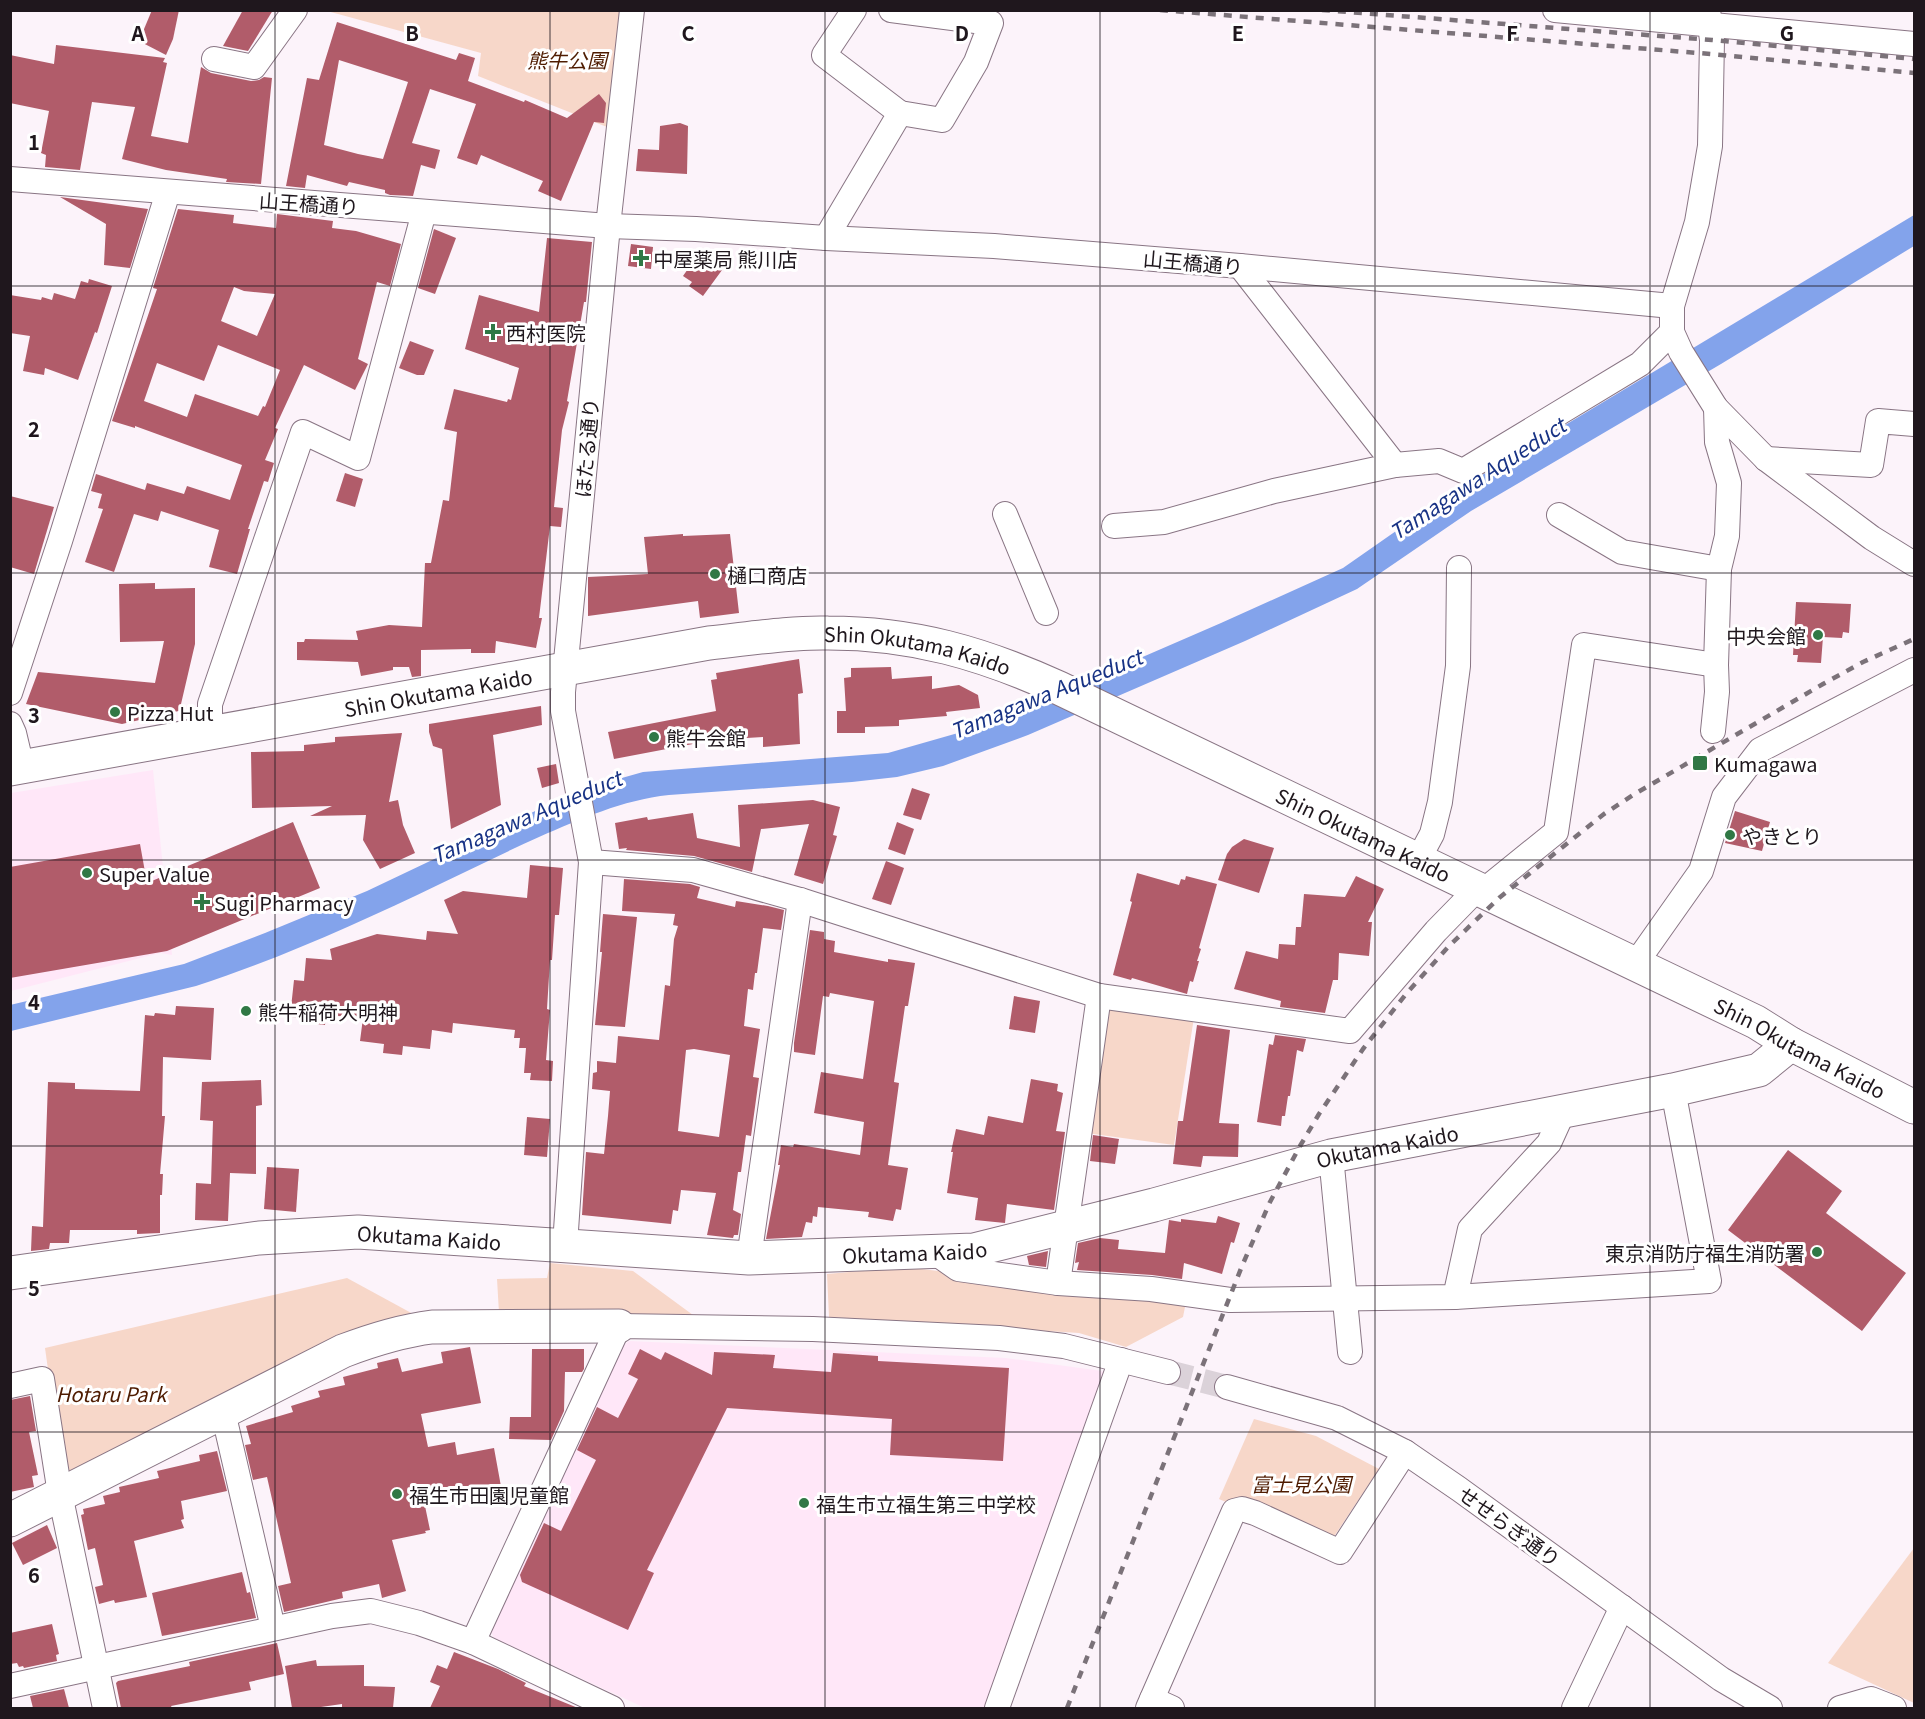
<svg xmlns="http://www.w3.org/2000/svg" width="1925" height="1719" font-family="Georgia,'Noto Sans JP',serif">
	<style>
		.built { fill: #ffe7f8 }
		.green { fill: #f7d7c9 }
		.water { fill: #83a3eb }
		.building { fill: #b15c6a; fill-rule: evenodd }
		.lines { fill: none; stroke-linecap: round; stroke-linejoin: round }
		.street-tunnel { stroke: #dbd2d9; stroke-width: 24; stroke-dasharray: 24 12; stroke-linecap: butt }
		.street-casing { stroke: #897584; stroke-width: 26 }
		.secondary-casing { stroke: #897584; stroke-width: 35 }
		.primary-casing { stroke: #897584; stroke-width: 35 }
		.street { stroke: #fff; stroke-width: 24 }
		.secondary { stroke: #fff; stroke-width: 33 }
		.primary { stroke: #fff; stroke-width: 33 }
		.rail { stroke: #7b7279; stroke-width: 4.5; stroke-dasharray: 8 8; stroke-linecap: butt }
		.grid { fill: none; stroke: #1f171d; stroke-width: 1.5; stroke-opacity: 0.55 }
		.poi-dot { fill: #307845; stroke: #fff; stroke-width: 2 }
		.labels { text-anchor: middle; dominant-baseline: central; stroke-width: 6; stroke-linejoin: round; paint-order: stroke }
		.park-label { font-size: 20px; font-style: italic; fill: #4e1b00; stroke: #fff }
		.street-label { font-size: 20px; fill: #1f171d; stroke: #fff }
		.poi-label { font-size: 20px; fill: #1f171d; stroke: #fff; text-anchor: start }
		.water-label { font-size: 21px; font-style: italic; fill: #183385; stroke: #fff }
		.grid-label { font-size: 20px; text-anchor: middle; font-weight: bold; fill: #1f171d; stroke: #fff; stroke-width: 6; stroke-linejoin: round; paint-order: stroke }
	</style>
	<rect width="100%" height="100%" fill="#fcf3fa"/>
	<g class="built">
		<polygon points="153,770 172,955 160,953 11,991 11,793"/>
		<polygon points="629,1341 1006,1358 1102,1371 1106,1379 989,1708 645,1708 494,1638 489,1628 619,1349"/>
	</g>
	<g class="green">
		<polygon points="327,11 621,11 612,129 478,76 481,53"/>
		<polygon points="1108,1009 1195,1011 1174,1145 1086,1133"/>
		<polygon points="550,1263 633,1271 693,1315 499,1313 497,1279 547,1278"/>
		<polygon points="906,1267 1186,1302 1183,1317 1126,1347 1079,1333 829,1317 827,1274"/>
		<polygon points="347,1278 426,1321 64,1485 45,1348"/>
		<polygon points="1254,1419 1316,1436 1379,1469 1327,1547 1219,1499"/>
		<polygon points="1914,1548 1914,1703 1828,1663"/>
	</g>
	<path class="water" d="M 1914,215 L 1914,246 L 1721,364 L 1471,511 L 1357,589 L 1245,641 L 1028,735 L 943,766 L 897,777 L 852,782 L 669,795 C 622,800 581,819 539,837 C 506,852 473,868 440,884 C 361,922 279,959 196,986 L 11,1031 L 10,1005 L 184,964 L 265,933 L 367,891 L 552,803 L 597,785 L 643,772 L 888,753 L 958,733 L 1025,708 L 1221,623 L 1343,568 L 1439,501 Z"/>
	<g class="building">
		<polygon points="152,10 179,10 173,39 166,55 139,41"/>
		<polygon points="243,10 273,10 248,51 223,46"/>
		<path d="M 337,22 L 456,60 L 459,53 L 475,58 L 468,81 L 524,102 L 525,100 L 567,118 L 599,94 L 606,103 L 604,123 L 594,122 L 561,201 L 538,191 L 543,181 L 481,155 L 477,165 L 457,158 L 476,104 L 430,89 L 412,143 L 440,150 L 435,169 L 421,165 L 413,196 L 390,195 L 385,193 L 385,190 L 349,182 L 347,186 L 307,175 L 305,188 L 286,186 L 307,78 L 319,80 ZM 339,60 L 408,82 L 383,159 L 358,154 L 324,145 Z"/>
		<polygon points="56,45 165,58 163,62 167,63 151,136 188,143 201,67 211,73 251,81 259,80 264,77 272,78 261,184 226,182 227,179 166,170 122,159 135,107 92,102 80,170 45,167 46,155 41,153 49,111 10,103 10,55 54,64"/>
		<polygon points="680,123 688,126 687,174 636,171 638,149 659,150 660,126"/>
		<polygon points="60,197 148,209 130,268 104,265 106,224"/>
		<path d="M 178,209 L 234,215 L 233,223 L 276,228 L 277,214 L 333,221 L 332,228 L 356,231 L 401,244 L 390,286 L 377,282 L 358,359 L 368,364 L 355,390 L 304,365 L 275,428 L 278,429 L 265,460 L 274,463 L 268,482 L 264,481 L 248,529 L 250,529 L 237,574 L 209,567 L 219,530 L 161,511 L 158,521 L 134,514 L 114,572 L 85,562 L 103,509 L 98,508 L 102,494 L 91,491 L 96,474 L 145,490 L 147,483 L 184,494 L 187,486 L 230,500 L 242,465 L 135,426 L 135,428 L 112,421 L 157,289 L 153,288 ZM 234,287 L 244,291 L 275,294 L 257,336 L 221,321 ZM 218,345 L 280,370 L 265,407 L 263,406 L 258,416 L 195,394 L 187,417 L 144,401 L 157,363 L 204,381 Z"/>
		<polygon points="434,229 456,238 435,294 418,288"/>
		<polygon points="547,238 592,242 586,302 584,302 567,401 569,402 562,430 554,507 563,508 561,527 550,526 539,618 542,618 536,648 496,641 495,653 471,653 471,649 421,650 421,676 412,677 409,667 393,667 393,670 361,676 358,662 297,660 297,642 304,642 305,639 358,640 356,631 389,625 422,627 425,563 431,563 443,500 449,501 457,432 444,429 454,389 507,402 508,399 511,400 519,368 465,349 479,295 539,312"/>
		<polygon points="631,244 653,247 651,269 628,266"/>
		<polygon points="702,249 725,266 703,296 689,286 692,282 683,276"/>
		<polygon points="89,279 112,286 97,333 95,332 78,380 45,368 44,375 23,371 30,336 10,333 10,295 41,300 42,297 52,300 54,293 75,299 81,281 88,283"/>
		<polygon points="410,341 434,350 424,375 417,375 399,368"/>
		<polygon points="345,473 363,479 355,507 336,501"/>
		<polygon points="10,496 54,507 34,574 10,567"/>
		<polygon points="683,534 683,536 730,534 739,613 700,618 698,601 588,616 588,577 648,574 644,537"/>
		<polygon points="155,583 155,589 195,588 195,644 181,704 183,710 122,724 26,704 38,672 155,683 164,641 120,642 119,584"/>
		<polygon points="1796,602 1851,604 1849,633 1843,632 1842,638 1823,637 1821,663 1797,662 1798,655 1793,655"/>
		<polygon points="799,659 803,693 798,694 800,744 763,747 763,737 714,740 614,759 608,732 716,711 711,680 717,679 716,673"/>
		<polygon points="891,667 892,679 932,676 932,689 959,685 978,695 980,708 946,712 947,716 899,720 899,726 865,727 865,733 837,733 837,711 846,711 844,678 851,677 851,668"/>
		<polygon points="541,706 542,725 493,735 501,805 451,829 442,749 433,746 429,732 429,724"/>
		<polygon points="402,733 389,802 398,800 403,825 415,853 380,869 363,840 366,815 310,816 332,806 252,808 251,752 304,751 304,745 335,742 335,737"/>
		<polygon points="556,764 559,783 542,788 537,768"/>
		<polygon points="912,788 930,794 921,820 903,815"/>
		<polygon points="813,800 840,807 833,835 837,836 823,884 794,875 809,824 761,829 752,872 694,856 626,850 627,848 619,849 615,823 647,817 648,820 693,813 697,838 740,847 738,805"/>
		<polygon points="1735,811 1770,822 1762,851 1725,843"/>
		<polygon points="293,822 320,888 167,951 10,978 10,867 140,844 147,883"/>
		<polygon points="897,822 914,829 905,855 888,849"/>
		<polygon points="1244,839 1274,848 1259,893 1218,880 1227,854 1232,847"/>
		<polygon points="886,861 904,868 891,905 872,899"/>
		<polygon points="530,865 563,868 559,915 555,915 552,960 550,960 547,1009 550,1010 546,1060 553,1061 552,1081 530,1080 531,1073 524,1073 526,1048 519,1048 520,1038 514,1038 515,1030 453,1023 452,1033 432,1030 430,1049 403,1046 402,1055 383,1053 384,1044 360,1041 363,1018 326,1015 325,1025 308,1023 308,1018 290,1017 294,980 304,981 306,958 332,960 330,949 377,934 426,940 427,931 458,934 444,900 463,891 527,898"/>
		<polygon points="1137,873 1179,885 1181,879 1185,880 1186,876 1217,884 1199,948 1201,949 1197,961 1199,961 1193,982 1190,981 1187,994 1132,978 1131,980 1113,975 1132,902 1130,901"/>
		<polygon points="1356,876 1384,889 1368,922 1372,922 1369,956 1339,953 1338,980 1333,980 1325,1013 1280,1007 1281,1001 1234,989 1246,951 1278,959 1279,944 1295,945 1296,927 1301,927 1304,894 1345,897"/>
		<path d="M 624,879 L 690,884 L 700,887 L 697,898 L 735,907 L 736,901 L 768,906 L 784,910 L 781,930 L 763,928 L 757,973 L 755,973 L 753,990 L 748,989 L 744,1026 L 760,1029 L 753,1077 L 759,1078 L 751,1136 L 746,1135 L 741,1172 L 738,1172 L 733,1210 L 741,1214 L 738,1235 L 734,1235 L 733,1238 L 707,1235 L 716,1193 L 681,1190 L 678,1211 L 673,1210 L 671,1224 L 582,1215 L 586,1152 L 604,1154 L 608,1116 L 610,1091 L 592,1089 L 593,1073 L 597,1072 L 597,1061 L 616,1063 L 618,1036 L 659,1040 L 665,985 L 670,986 L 674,939 L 678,926 L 673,925 L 675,914 L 622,911 ZM 694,1049 L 730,1055 L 719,1137 L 678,1131 L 686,1050 Z"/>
		<polygon points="603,914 637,917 625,1027 595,1025 602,952 600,952"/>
		<polygon points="810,930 824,932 824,939 835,941 834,952 888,962 888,959 915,963 908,1006 905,1006 894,1082 899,1083 888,1165 908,1168 901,1210 896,1209 893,1221 868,1217 869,1212 818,1207 817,1217 813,1216 812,1223 806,1222 802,1237 766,1239 780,1165 778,1165 781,1145 793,1147 794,1144 860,1155 864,1122 814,1113 821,1072 863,1079 874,1001 830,993 829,997 823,996 815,1055 794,1052 794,1043"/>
		<polygon points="1014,996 1040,1001 1035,1033 1009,1029"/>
		<polygon points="176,1006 214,1008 211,1060 163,1057 162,1116 165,1116 160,1174 163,1174 162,1195 160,1195 160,1233 137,1234 137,1230 70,1230 69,1243 50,1243 49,1249 31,1251 32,1226 43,1227 48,1082 75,1083 75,1089 140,1091 145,1015 154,1016 155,1013 175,1015"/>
		<polygon points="1197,1025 1230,1030 1219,1123 1239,1124 1238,1157 1203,1156 1201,1167 1173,1164 1178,1121 1183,1121"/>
		<polygon points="1275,1035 1306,1039 1303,1052 1297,1050 1290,1096 1288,1096 1285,1116 1282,1116 1281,1126 1257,1122 1269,1044 1273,1045"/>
		<polygon points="1031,1079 1058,1084 1057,1091 1063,1093 1056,1131 1065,1132 1054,1210 1007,1204 1005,1223 975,1220 978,1198 947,1193 953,1152 951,1152 956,1129 984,1135 988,1116 1023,1123"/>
		<polygon points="261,1080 262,1105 256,1106 256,1174 230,1173 228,1221 195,1220 196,1183 211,1184 213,1121 200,1120 202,1082"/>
		<polygon points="527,1117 550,1119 547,1157 524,1155"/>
		<polygon points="1093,1135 1119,1139 1115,1164 1090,1161"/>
		<polygon points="1788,1150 1842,1191 1826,1213 1906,1273 1862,1331 1728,1230"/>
		<polygon points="267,1167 299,1169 296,1212 264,1209"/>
		<polygon points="1218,1216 1240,1223 1234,1243 1231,1242 1222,1274 1184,1263 1182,1279 1152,1275 1077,1270 1079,1262 1075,1263 1078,1243 1100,1238 1119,1240 1118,1249 1165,1253 1169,1220 1181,1222 1181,1219 1216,1223"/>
		<polygon points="1048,1251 1046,1267 1029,1265 1027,1256"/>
		<polygon points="470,1347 481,1403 421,1414 428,1447 455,1442 457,1455 494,1448 502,1492 425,1506 430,1530 425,1531 426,1533 392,1540 406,1591 382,1598 379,1584 342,1592 343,1598 284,1612 278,1586 291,1583 267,1477 253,1480 245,1445 251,1444 246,1426 293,1412 291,1406 320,1397 318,1391 345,1385 343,1377 378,1368 377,1363 398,1358 402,1372 443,1363 441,1352"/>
		<polygon points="532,1349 584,1349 584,1369 582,1372 565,1372 564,1411 551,1440 509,1439 510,1417 531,1417"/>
		<polygon points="640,1349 661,1360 665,1352 712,1375 714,1352 775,1355 773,1368 831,1372 833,1353 878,1356 878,1361 1009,1368 1003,1461 890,1455 892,1419 727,1408 647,1570 654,1573 628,1630 522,1582 520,1575 544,1523 561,1531 596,1460 577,1450 597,1407 618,1418 638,1379 628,1374"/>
		<polygon points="30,1396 36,1431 29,1432 38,1475 32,1476 34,1487 10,1492 10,1400"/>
		<polygon points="217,1451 227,1491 181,1501 184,1519 181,1520 184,1528 134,1541 147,1597 115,1603 114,1600 99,1604 95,1587 103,1585 95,1548 88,1550 81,1515 84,1514 83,1509 105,1504 103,1496 120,1492 119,1487 159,1478 157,1471 200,1461 199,1455"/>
		<polygon points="47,1525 57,1548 23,1565 12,1543"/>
		<polygon points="242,1572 247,1593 250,1592 256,1618 162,1636 152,1593"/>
		<polygon points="52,1624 59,1654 56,1655 57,1661 24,1668 23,1666 19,1667 17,1663 10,1664 10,1633"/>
		<polygon points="277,1643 284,1674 249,1682 251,1690 171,1706 172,1708 121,1708 116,1683 118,1681 190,1666 189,1662"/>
		<polygon points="454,1652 498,1669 526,1683 524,1686 578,1708 430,1708 440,1686 430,1682 437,1665 447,1669"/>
		<polygon points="316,1660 317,1666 364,1665 364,1686 395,1687 393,1708 342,1708 342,1704 314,1708 292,1708 285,1666"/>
		<polygon points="64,1689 69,1708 33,1708 30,1696"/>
	</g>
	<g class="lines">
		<polyline class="street-tunnel" points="1168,1372 1227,1387"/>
		<g class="street-casing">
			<g id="street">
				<polyline points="891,10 991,23 976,62 942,120 900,113"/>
				<polyline points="1555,10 1914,44"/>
				<polyline points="1708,10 1712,40 1710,146 1697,222 1672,306 1672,332 1681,352 1716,408 1766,459 1872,538 1914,564"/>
				<polyline points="214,59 254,67 295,10"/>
				<polyline points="10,179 608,226 696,229 826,238 994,246 1240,266 1672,306"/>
				<polyline points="826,238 900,113 824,55 854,10"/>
				<polyline points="1766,459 1871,465 1878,421 1914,424"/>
				<polyline points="1395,465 1439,461 1463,471 1640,364 1672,332"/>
				<polyline points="1005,514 1046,613"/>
				<polyline points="1559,515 1622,552 1719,569"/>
				<polyline points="1114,526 1164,522 1274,491 1395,465 1240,266"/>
				<polyline points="10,693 60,541 168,192"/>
				<polyline points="10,724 14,733 22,767"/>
				<polyline points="1713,731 1717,692 1716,665 1719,569 1727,536 1729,483 1717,442 1716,408"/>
				<polyline points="210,732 210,704 303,432 358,458 424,212"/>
				<polyline points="1418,860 1432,834 1440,802 1458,666 1459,568"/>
				<polyline points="591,862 693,870 800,900 1099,996 1350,1031 1436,931 1478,888"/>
				<polyline points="1483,891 1556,832 1584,645 1716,665"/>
				<polyline points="1636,963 1701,871 1724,797 1760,750 1914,670"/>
				<polyline points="1331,1156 1350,1352"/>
				<polyline points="565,1245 591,862 563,711 563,692 608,226 632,10"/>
				<polyline points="934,1252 958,1269 1058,1283 1151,1289 1230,1300 1455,1297 1470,1229 1549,1143 1564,1110"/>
				<polyline points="749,1258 800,900"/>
				<polyline points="1058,1283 1099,996"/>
				<polyline points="1455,1297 1709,1281 1673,1090"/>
				<polyline points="10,1386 42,1379 60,1494 105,1708"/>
				<polyline points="1227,1387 1337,1418 1405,1452 1459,1489 1721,1679 1770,1708"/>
				<polyline points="223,1412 273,1628"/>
				<polyline points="473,1642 619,1326 813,1329 999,1338 1064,1346 1168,1372"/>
				<polyline points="10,1686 332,1616 371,1611 419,1623 473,1642 612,1708"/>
				<polyline points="1152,1699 1172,1708"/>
				<polyline points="997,1708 1121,1360"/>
				<polyline points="1148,1708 1234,1511 1242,1509 1255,1513 1340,1552 1405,1452"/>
				<polyline points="1574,1708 1622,1607"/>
				<polyline points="1840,1708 1871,1699 1894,1708"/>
			</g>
		</g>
		<g class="secondary-casing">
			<path id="secondary" d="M 10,1520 L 343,1351 C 372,1340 400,1331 432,1327 L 619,1326"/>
		</g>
		<g class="primary-casing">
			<g id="primary">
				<path id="s1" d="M 10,769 L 709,643 C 748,639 789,632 828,633 C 913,633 982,653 1059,688 L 1756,1022 L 1791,1044 L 1914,1107"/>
				<path id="s2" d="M 10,1273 L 259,1238 L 358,1232 L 749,1258 L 974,1250 L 1154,1205 L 1331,1156 L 1673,1090 L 1759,1070 L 1791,1044"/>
			</g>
		</g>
		<use href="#street" class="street"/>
		<use href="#secondary" class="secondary"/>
		<use href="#primary" class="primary"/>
		<g class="rail">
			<polyline points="1160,10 1711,54 1914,73"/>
			<polyline points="1322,10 1712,40 1914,59"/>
			<polyline points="1067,1708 1242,1266 1270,1202 1300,1146 1319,1114 1363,1049 1406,994 1449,946 1499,898 1604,814 1633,795 1823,684 1863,662 1914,639"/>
		</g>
	</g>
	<path class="grid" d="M 275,10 L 275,1708M 550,10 L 550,1708M 825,10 L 825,1708M 1100,10 L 1100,1708M 1375,10 L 1375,1708M 1650,10 L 1650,1708M 10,286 L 1914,286M 10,573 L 1914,573M 10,860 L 1914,860M 10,1146 L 1914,1146M 10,1432 L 1914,1432"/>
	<g class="poi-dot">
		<path d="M638 249h6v6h6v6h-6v6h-6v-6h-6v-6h6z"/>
		<path d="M490 323h6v6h6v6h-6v6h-6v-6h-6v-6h6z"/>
		<circle cx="715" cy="574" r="6"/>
		<circle cx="1818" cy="635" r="6"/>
		<circle cx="115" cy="712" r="6"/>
		<circle cx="654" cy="737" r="6"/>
		<rect x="1692" y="755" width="16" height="16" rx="3"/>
		<circle cx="1730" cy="835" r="6"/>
		<circle cx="87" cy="873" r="6"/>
		<path d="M199 893h6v6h6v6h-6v6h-6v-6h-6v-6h6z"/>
		<circle cx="246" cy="1011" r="6"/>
		<circle cx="1817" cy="1252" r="6"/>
		<circle cx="397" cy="1494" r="6"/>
		<circle cx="804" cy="1503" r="6"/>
	</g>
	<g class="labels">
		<g class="park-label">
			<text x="567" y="59">熊牛公園</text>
			<text x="111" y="1393">Hotaru Park</text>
			<text x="1301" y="1483">富士見公園</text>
		</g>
		<g class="street-label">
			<text transform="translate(309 203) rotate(4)">山王橋通り</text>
			<text transform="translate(1193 262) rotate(5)">山王橋通り</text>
			<text transform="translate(586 448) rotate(-85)">ほたる通り</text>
			<text stroke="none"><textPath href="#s1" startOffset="921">Shin Okutama Kaido</textPath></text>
			<text stroke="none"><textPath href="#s1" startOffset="435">Shin Okutama Kaido</textPath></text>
			<text stroke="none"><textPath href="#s1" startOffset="1407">Shin Okutama Kaido</textPath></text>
			<text stroke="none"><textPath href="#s1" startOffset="1893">Shin Okutama Kaido</textPath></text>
			<text stroke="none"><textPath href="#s2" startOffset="1394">Okutama Kaido</textPath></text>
			<text stroke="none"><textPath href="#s2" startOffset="422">Okutama Kaido</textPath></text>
			<text stroke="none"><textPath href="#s2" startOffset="908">Okutama Kaido</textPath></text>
			<text transform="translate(1510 1526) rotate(36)">せせらぎ通り</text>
		</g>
		<g class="poi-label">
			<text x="653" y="258">中屋薬局 熊川店</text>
			<text x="506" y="332">西村医院</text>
			<text x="727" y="574">樋口商店</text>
			<text x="1806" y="635" text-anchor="end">中央会館</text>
			<text x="127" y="712">Pizza Hut</text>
			<text x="666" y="737">熊牛会館</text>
			<text x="1714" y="763">Kumagawa</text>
			<text x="1742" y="835">やきとり</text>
			<text x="99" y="873">Super Value</text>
			<text x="214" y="902">Sugi Pharmacy</text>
			<text x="258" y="1011">熊牛稲荷大明神</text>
			<text x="1805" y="1252" text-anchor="end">東京消防庁福生消防署</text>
			<text x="409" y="1494">福生市田園児童館</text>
			<text x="816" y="1503">福生市立福生第三中学校</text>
		</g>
		<g class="water-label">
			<text transform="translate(1477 478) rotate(-33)">Tamagawa Aqueduct</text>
			<text transform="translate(1046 693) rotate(-22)">Tamagawa Aqueduct</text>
			<text transform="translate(526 816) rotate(-23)">Tamagawa Aqueduct</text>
		</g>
	</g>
	<g class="grid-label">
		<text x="138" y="41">A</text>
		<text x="412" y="41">B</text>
		<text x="688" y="41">C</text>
		<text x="962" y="41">D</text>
		<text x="1238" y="41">E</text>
		<text x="1512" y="41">F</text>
		<text x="1787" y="41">G</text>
		<text x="34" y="150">1</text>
		<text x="34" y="437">2</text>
		<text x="34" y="723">3</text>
		<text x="34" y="1010">4</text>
		<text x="34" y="1296">5</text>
		<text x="34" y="1583">6</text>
	</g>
	<rect width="1925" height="1719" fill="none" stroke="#1f171d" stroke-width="24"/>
</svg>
